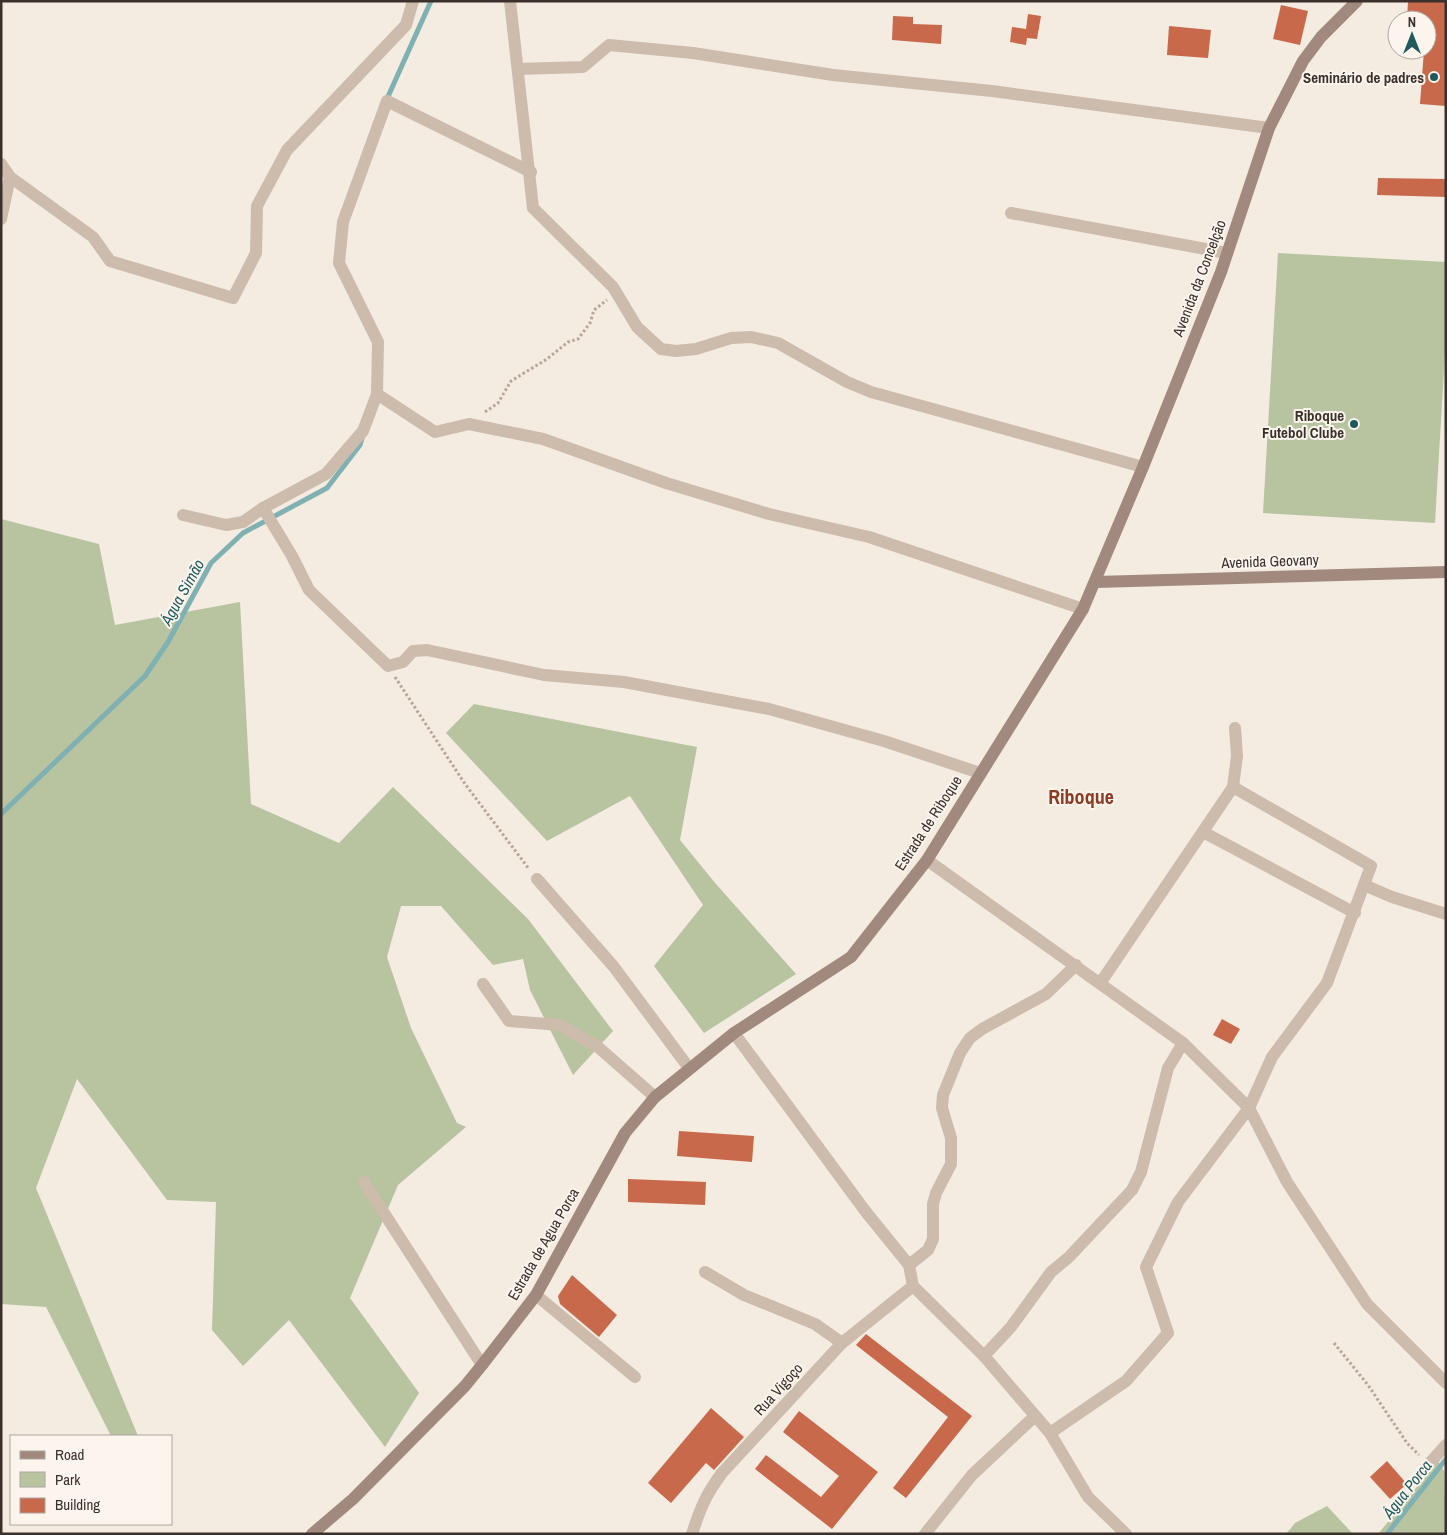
<svg xmlns="http://www.w3.org/2000/svg" width="1447" height="1535" font-family="'Archivo Narrow',sans-serif">
	<style>
		.green { fill: #b8c4a0 }
		.lines { fill: none; stroke-linecap: round; stroke-linejoin: round }
		.stream { stroke: #7fb0b2; stroke-width: 5 }
		.building { fill: #c8694b }
		.path { stroke: #b9a596; stroke-width: 3; stroke-dasharray: 2.5 2.5; stroke-linecap: butt }
		.street { stroke: #cdbbac; stroke-width: 12 }
		.secondary { stroke: #a18a7d; stroke-width: 12 }
		.poi-dot { fill: #1f5a5e; stroke: #fbf5ee; stroke-width: 2 }
		.labels { text-anchor: middle; dominant-baseline: central; stroke-width: 4; stroke-linejoin: round; paint-order: stroke }
		.poi-label { font-size: 15px; font-weight: bold; fill: #3b302b; stroke: #fbf5ee; text-anchor: end }
		.street-label { font-size: 15px; fill: #3b302b; stroke: #fbf5ee }
		.water-label { font-size: 16px; font-style: italic; fill: #1f5a5e; stroke: #fbf5ee }
		.district-label { font-size: 20px; font-weight: bold; fill: #8c3b22; stroke: #fbf5ee }
	</style>
	<rect width="100%" height="100%" fill="#f4ebe1"/>
	<g class="green">
		<polygon points="1278,253 1446,262 1446,335 1435,523 1263,513"/>
		<polygon points="1,519 99,544 115,625 240,602 251,804 339,843 393,787 528,919 613,1031 573,1075 530,990 523,959 493,965 441,906 401,906 387,957 411,1028 457,1123 466,1127 398,1185 350,1298 419,1393 385,1447 289,1320 243,1366 212,1330 216,1202 167,1200 77,1079 36,1188 138,1436 111,1436 46,1307 1,1304"/>
		<polygon points="474,704 697,747 680,840 716,884 796,974 704,1033 654,966 703,905 630,796 547,841 446,733"/>
		<polygon points="1438,1461 1444,1471 1446,1534 1378,1534"/>
		<polygon points="1327,1506 1353,1534 1286,1534 1295,1523"/>
	</g>
	<g class="lines">
		<g class="stream">
			<polyline points="386,101 431,1"/>
			<polyline points="1,814 145,676 168,642 211,563 243,533 327,488 360,445 362,438"/>
			<polyline points="1387,1534 1446,1459"/>
		</g>
	</g>
	<g class="building">
		<polygon points="1408,1 1446,1 1446,106 1420,104 1424,50 1427,50 1427,20 1407,20"/>
		<polygon points="1281,5 1308,11 1300,45 1273,39"/>
		<polygon points="1028,14 1041,16 1037,39 1027,38 1026,45 1010,42 1012,27 1026,29"/>
		<polygon points="893,16 913,17 913,24 942,25 941,44 892,40"/>
		<polygon points="1169,26 1211,30 1208,58 1167,55"/>
		<polygon points="1378,178 1446,179 1446,197 1377,195"/>
		<polygon points="1222,1019 1240,1029 1231,1044 1213,1035"/>
		<polygon points="679,1131 754,1136 752,1162 677,1156"/>
		<polygon points="628,1179 706,1182 705,1205 628,1202"/>
		<polygon points="572,1275 617,1315 599,1337 560,1304 558,1296"/>
		<polygon points="866,1334 972,1416 906,1498 893,1488 948,1417 856,1345"/>
		<polygon points="711,1408 744,1437 714,1470 706,1463 671,1503 648,1483"/>
		<polygon points="799,1411 878,1472 832,1529 755,1469 766,1455 821,1497 839,1476 783,1432"/>
		<polygon points="1387,1461 1407,1484 1390,1499 1370,1477"/>
	</g>
	<g class="lines">
		<g class="path">
			<polyline points="485,412 498,403 511,381 547,359 568,342 578,339 590,323 594,310 607,300"/>
			<polyline points="395,677 465,784 529,869"/>
			<polyline points="1334,1343 1368,1385 1407,1443 1419,1455"/>
		</g>
		<g class="street">
			<polyline points="510,1 533,208 613,287 637,327 661,349 676,351 696,349 731,338 751,337 778,343 847,382 871,392 1143,467"/>
			<polyline points="518,69 583,67 609,45 693,53 833,75 992,91 1269,128"/>
			<polyline points="1,164 10,177 1,219"/>
			<polyline points="10,177 93,237 110,261 233,298 256,253 257,206 287,150 406,25 413,1"/>
			<polyline points="1011,213 1227,253"/>
			<polyline points="377,394 435,432 469,424 543,439 666,483 769,514 869,537 1083,609"/>
			<polyline points="263,508 292,556 309,590 388,666 403,662 413,651 427,650 544,675 624,682 769,709 884,741 980,773"/>
			<polyline points="183,515 226,525 243,522 263,508 326,474 363,431 377,394 378,342 339,263 343,222 387,101 531,172"/>
			<polyline points="1203,832 1355,913"/>
			<polyline points="927,860 1183,1043 1249,1108 1287,1182 1367,1304 1446,1383"/>
			<polyline points="537,879 614,967 689,1068"/>
			<polyline points="1364,885 1392,897 1446,914"/>
			<polyline points="1101,982 1233,787 1237,756 1235,728"/>
			<polyline points="483,984 509,1021 560,1025 598,1047 655,1097"/>
			<polyline points="734,1033 866,1212 909,1265 913,1286 984,1356 1050,1433 1088,1497 1126,1534"/>
			<polyline points="364,1182 482,1365"/>
			<polyline points="909,1265 928,1250 933,1239 933,1204 936,1193 951,1164 951,1138 942,1108 943,1095 960,1053 970,1038 982,1029 1046,994 1076,965"/>
			<polyline points="705,1272 744,1295 815,1324 842,1343"/>
			<polyline points="536,1295 635,1377"/>
			<polyline points="984,1356 1011,1327 1051,1272 1069,1257 1132,1190 1141,1172 1168,1068 1183,1043"/>
			<polyline points="1050,1433 1126,1381 1168,1333 1146,1267 1178,1202 1249,1108 1272,1057 1327,983 1371,866 1233,787"/>
			<polyline points="1428,1465 1446,1445"/>
			<path d="M 692,1534 C 700,1509 706,1494 722,1473 L 842,1343 L 913,1286"/>
			<polyline points="925,1534 972,1475 1035,1416"/>
		</g>
		<g class="secondary">
			<polyline points="1096,582 1446,572"/>
			<polyline points="312,1534 353,1499 465,1386 482,1365 536,1295 625,1133 655,1097 734,1033 851,957 927,860 1083,609 1143,467 1221,272 1269,128 1303,61 1321,37 1357,1"/>
		</g>
	</g>
	<g class="poi-dot">
		<circle cx="1434" cy="77" r="5"/>
		<circle cx="1354" cy="424" r="5"/>
	</g>
	<g class="labels">
		<g class="poi-label">
			<text x="1424" y="77">Seminário de padres</text>
			<text x="1344" y="415">Riboque<tspan x="1344" dy="17">Futebol Clube</tspan></text>
		</g>
		<g class="street-label">
			<text transform="translate(1199 278) rotate(-69)">Avenida da Concelção</text>
			<text transform="translate(1270 561) rotate(-2)">Avenida Geovany</text>
			<text transform="translate(928 823) rotate(-57)">Estrada de Riboque</text>
			<text transform="translate(543 1244) rotate(-60)">Estrada de Agua Porca</text>
			<text transform="translate(778 1389) rotate(-48)">Rua Vigoço</text>
		</g>
		<g class="water-label">
			<text transform="translate(182 592) rotate(-61)">Água Simão</text>
			<text transform="translate(1407 1489) rotate(-52)">Água Porca</text>
		</g>
		<g class="district-label">
			<text x="1081" y="796">Riboque</text>
		</g>
	</g>
	<rect width="1447" height="1535" fill="none" stroke="#3b302b" stroke-width="5"/>
	<rect x="10" y="1435" width="162" height="90" fill="#fbf5ee" stroke="#aea6a0"/>
	<rect x="20" y="1451" width="25" height="8" fill="#a18a7d" stroke="#aea6a0"/>
	<text x="55" y="1460" font-size="15" fill="#3b302b">Road</text>
	<rect x="20" y="1472" width="25" height="15" fill="#b8c4a0" stroke="#aea6a0"/>
	<text x="55" y="1485" font-size="15" fill="#3b302b">Park</text>
	<rect x="20" y="1498" width="25" height="15" fill="#c8694b" stroke="#aea6a0"/>
	<text x="55" y="1510" font-size="15" fill="#3b302b">Building</text>
	<g transform="translate(1412 35)"><circle r="24" fill="#fbf5ee" stroke="#aea6a0"/>
	<path d="M0-4L9 19L0 12L-9 19Z" fill="#1f5a5e"/>
	<text y="-8" font-size="14" font-weight="bold" text-anchor="middle" fill="#3b302b">N</text>
	</g>
</svg>
